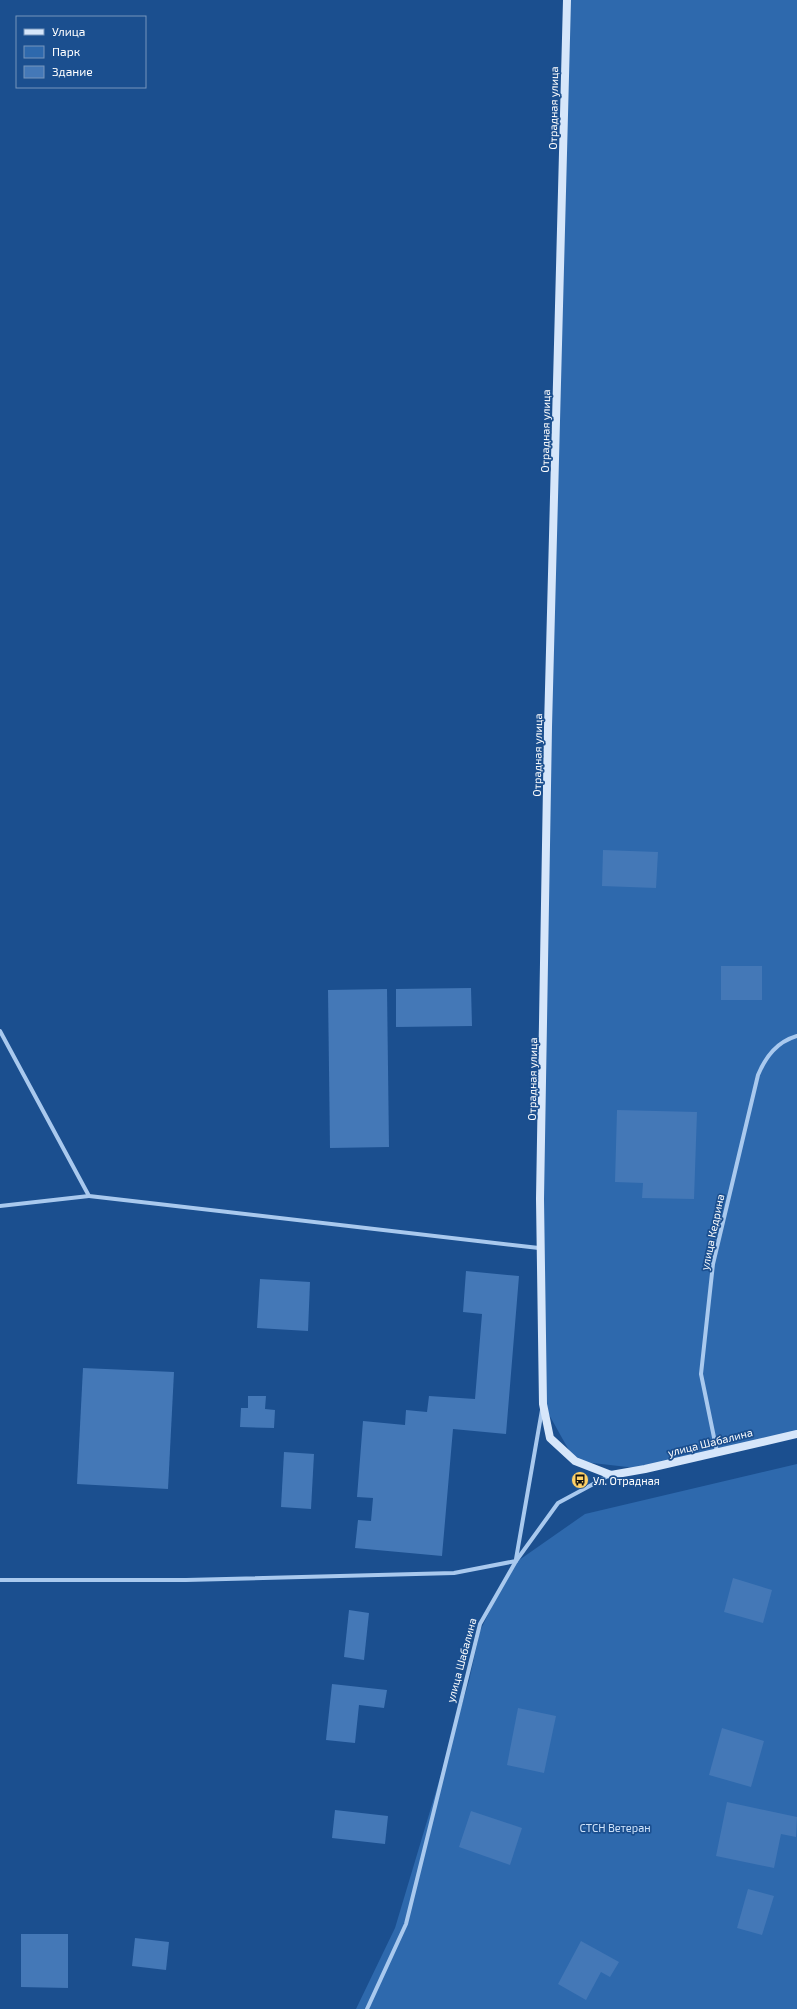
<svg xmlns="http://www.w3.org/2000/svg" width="797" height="2009" font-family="'Exo 2',sans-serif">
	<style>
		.green { fill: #2e69ad }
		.building { fill: #4478b7 }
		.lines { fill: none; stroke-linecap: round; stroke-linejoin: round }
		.street { stroke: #a9c9ee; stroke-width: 4 }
		.secondary { stroke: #d6e6fa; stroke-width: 8 }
		.labels { text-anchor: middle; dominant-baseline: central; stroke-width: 3.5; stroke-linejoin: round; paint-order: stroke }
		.street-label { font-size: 11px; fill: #fff; stroke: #1b4f8f }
		.poi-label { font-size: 11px; fill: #fff; stroke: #1b4f8f; text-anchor: start }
		.park-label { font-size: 11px; fill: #cfe3fa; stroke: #1b4f8f }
	</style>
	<rect width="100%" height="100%" fill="#1b4f8f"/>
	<g class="green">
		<polygon points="567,0 797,0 797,1433 645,1469 575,1461 543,1404 540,1199"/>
		<polygon points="797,1464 797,2009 356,2009 395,1928 469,1681 480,1631 512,1565 585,1514"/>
	</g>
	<g class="building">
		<polygon points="603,850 658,852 656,888 602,886"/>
		<rect x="721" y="966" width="41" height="34"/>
		<polygon points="471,988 472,1026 396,1027 396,989"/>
		<polygon points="387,989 389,1147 330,1148 328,990"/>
		<polygon points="617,1110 697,1112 694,1199 642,1198 643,1183 615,1182"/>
		<polygon points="466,1271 519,1276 506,1434 453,1429 442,1556 355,1548 358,1520 371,1521 373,1498 357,1497 363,1421 405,1425 406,1410 427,1412 429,1396 475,1399 482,1314 463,1312"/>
		<polygon points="260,1279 310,1282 308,1331 257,1328"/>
		<polygon points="83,1368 174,1372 168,1489 77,1484"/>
		<polygon points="248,1396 266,1396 265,1409 275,1410 274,1428 240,1427 241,1408 248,1408"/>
		<polygon points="284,1452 314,1454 311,1509 281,1507"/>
		<polygon points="733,1578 772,1590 763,1623 724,1612"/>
		<polygon points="349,1610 369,1613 364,1660 344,1657"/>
		<polygon points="332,1684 387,1690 384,1708 359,1705 355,1743 326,1740"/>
		<polygon points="518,1708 556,1716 544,1773 507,1765"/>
		<polygon points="722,1728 764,1741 751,1787 709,1775"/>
		<polygon points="727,1802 797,1817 796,1837 781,1834 774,1868 716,1856"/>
		<polygon points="335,1810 388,1816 385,1844 332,1838"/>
		<polygon points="471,1811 522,1828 510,1865 459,1847"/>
		<polygon points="748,1889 774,1896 762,1935 737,1928"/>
		<polygon points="21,1934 68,1934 68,1988 21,1987"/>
		<polygon points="135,1938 169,1942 166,1970 132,1966"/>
		<polygon points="581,1941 619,1962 610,1977 601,1972 586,2000 558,1984"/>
	</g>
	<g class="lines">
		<g class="street">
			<polyline points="0,1031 89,1196 539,1248"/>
			<polyline points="0,1206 89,1196"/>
			<path d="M 717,1452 L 701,1374 L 713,1264 L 758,1075 C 766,1056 777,1042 797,1036"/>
			<polyline points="516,1559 542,1410"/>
			<polyline points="0,1580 186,1580 454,1573 516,1561"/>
			<polyline points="367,2009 406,1924 480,1624 516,1561 558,1503 610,1475"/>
		</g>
		<polyline class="secondary" points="567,0 548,727 540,1199 543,1404 550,1438 575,1461 611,1475 645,1469 797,1434"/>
	</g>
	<defs>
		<g id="bus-disc" transform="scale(0.9)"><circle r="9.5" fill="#ffd166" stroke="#1b4f8f"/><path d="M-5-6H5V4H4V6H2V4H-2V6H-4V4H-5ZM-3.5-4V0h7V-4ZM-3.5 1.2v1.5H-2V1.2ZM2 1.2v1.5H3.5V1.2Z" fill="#111"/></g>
	</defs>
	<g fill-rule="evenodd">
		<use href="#bus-disc" x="580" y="1480"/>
	</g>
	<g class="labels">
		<g class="street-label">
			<text transform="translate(553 108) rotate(-89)">Отрадная улица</text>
			<text transform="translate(545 431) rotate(-89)">Отрадная улица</text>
			<text transform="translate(537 755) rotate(-89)">Отрадная улица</text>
			<text transform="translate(532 1079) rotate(-89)">Отрадная улица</text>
			<text transform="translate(712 1232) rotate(-78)">улица Кедрина</text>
			<text transform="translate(710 1442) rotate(-14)">улица Шабалина</text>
			<text transform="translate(461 1660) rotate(-75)">улица Шабалина</text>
		</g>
		<g class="poi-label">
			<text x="593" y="1480">Ул. Отрадная</text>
		</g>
		<g class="park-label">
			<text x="615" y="1827">СТСН Ветеран</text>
		</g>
	</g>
	<rect x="16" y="16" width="130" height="72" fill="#1b4f8f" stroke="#7695bc"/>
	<rect x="24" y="29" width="20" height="6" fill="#d6e6fa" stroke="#7695bc"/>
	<text x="52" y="36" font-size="12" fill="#ffffff">Улица</text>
	<rect x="24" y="46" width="20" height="12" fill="#2e69ad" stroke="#7695bc"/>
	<text x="52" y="56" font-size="12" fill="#ffffff">Парк</text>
	<rect x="24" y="66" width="20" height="12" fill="#4478b7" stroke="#7695bc"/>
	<text x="52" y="76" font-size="12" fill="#ffffff">Здание</text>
</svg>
